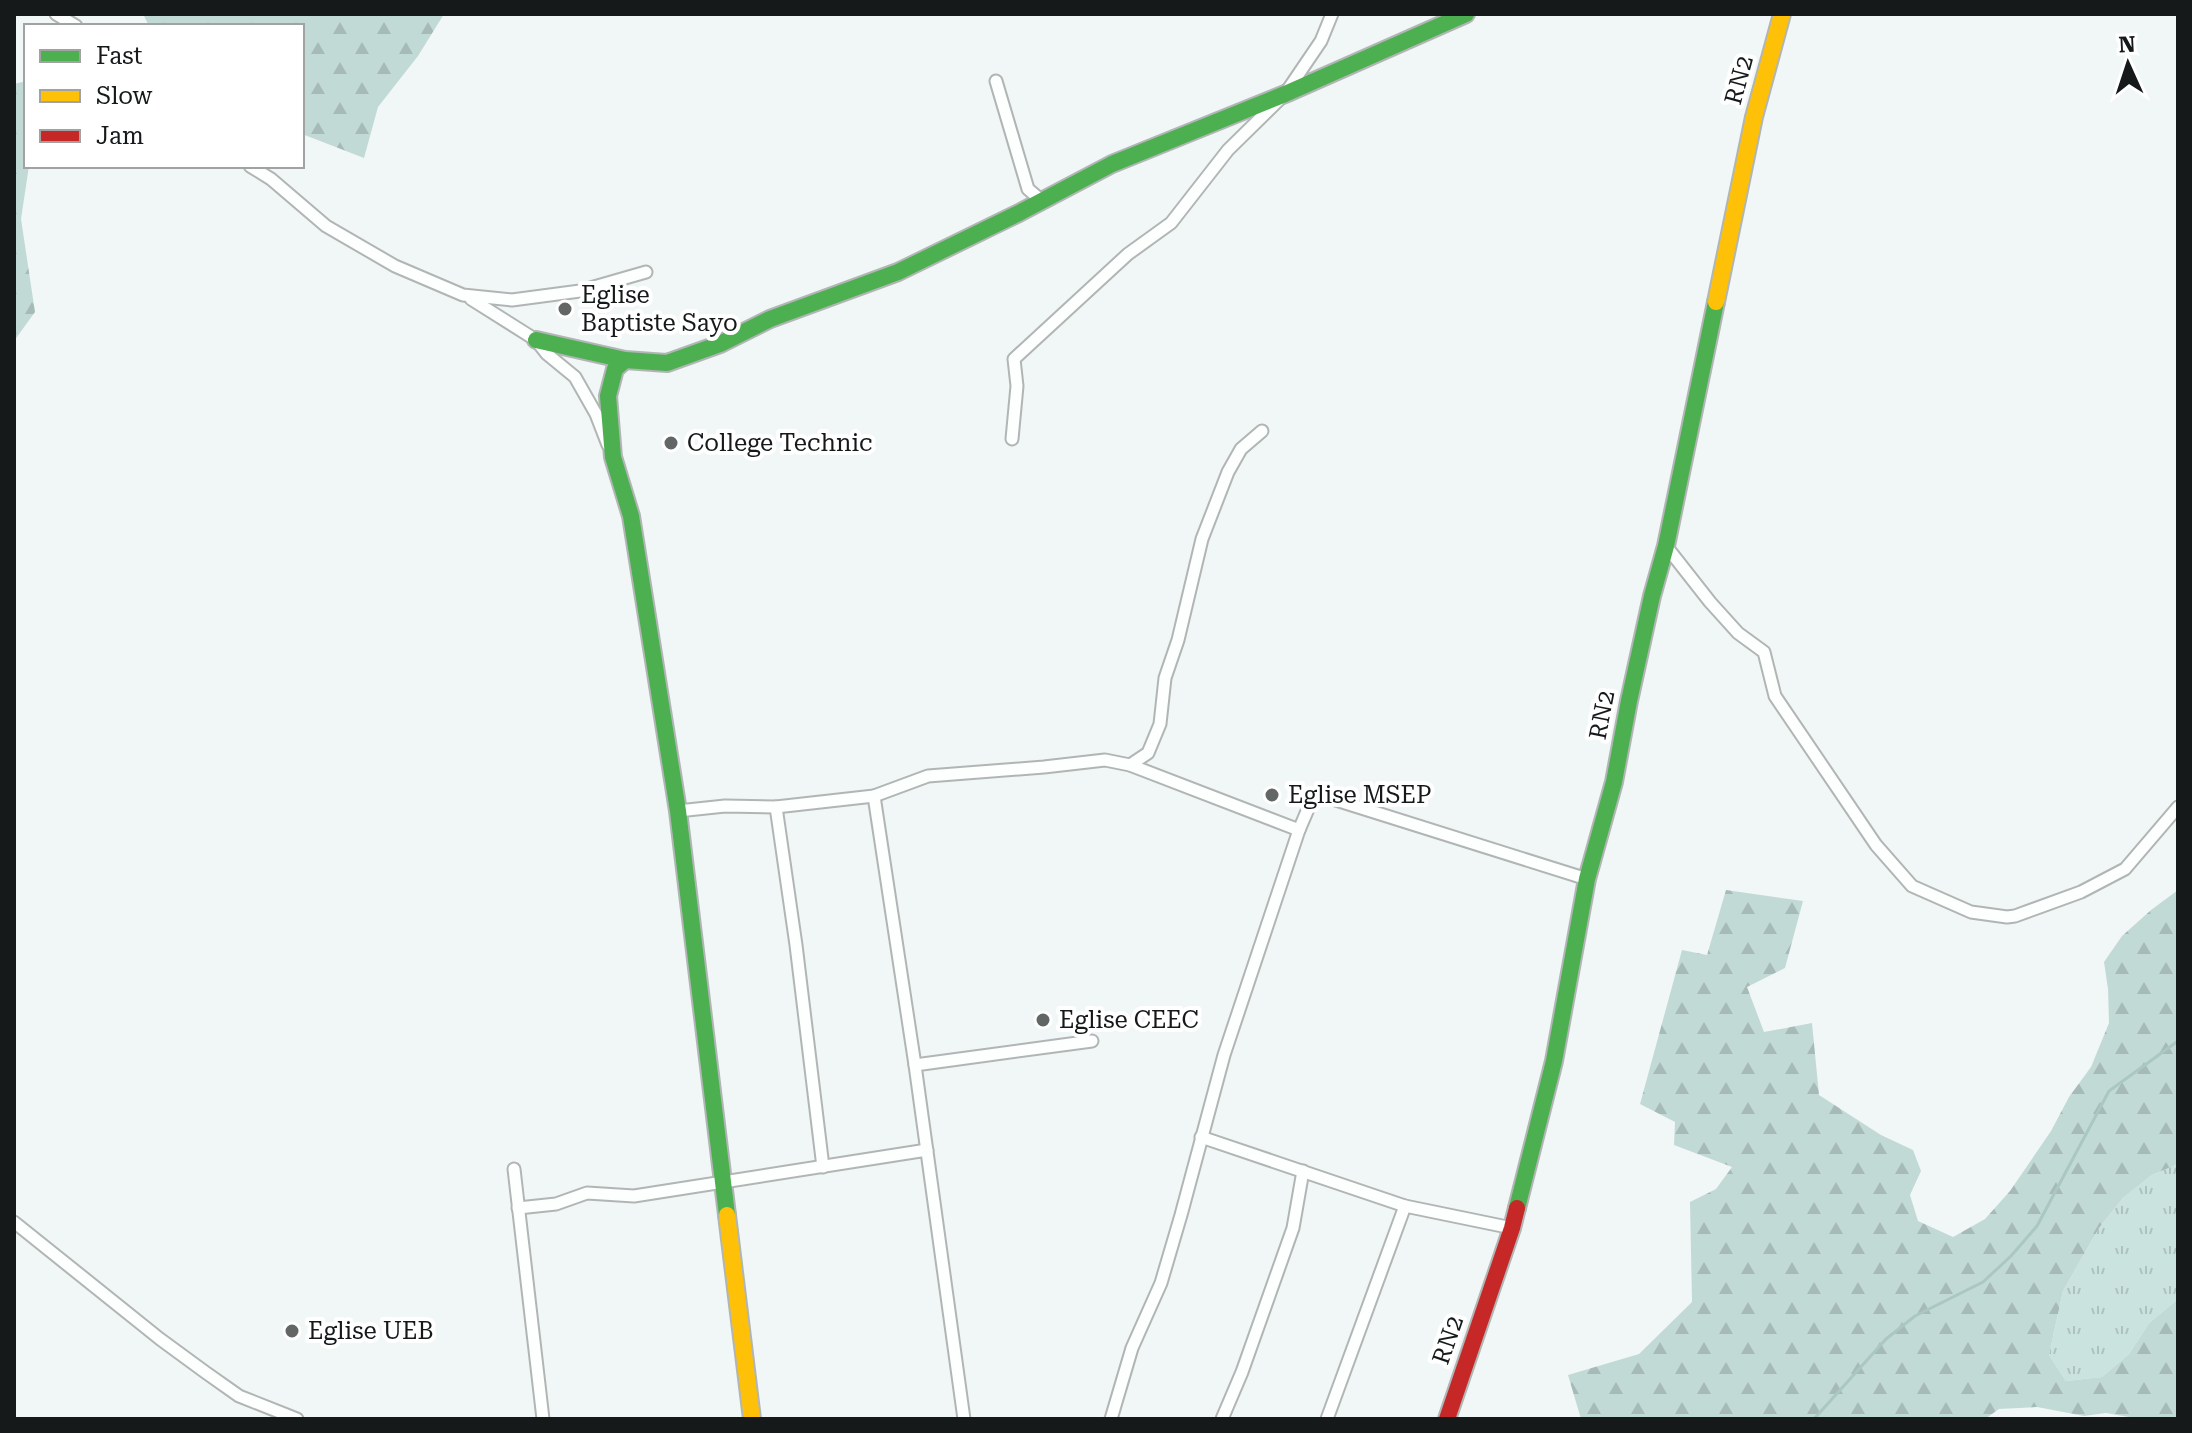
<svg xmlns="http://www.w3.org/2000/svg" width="2192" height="1433" font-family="'Roboto Serif',serif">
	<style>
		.grass { fill: url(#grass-tufts) }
		.forest { fill: url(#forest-firs) }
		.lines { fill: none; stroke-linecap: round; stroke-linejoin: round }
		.stream { stroke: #aac7c2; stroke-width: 3 }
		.street-casing { stroke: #b1b6b5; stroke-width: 15 }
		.fast-casing { stroke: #b1b6b5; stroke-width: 20 }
		.slow-casing { stroke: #b1b6b5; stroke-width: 20 }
		.jam-casing { stroke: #b1b6b5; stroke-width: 20 }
		.street { stroke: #fdfefe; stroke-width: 11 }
		.fast { stroke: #4caf50; stroke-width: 16 }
		.slow { stroke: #ffc107; stroke-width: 16 }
		.jam { stroke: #c62828; stroke-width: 16 }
		.poi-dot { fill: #626766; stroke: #fff; stroke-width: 3 }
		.labels { text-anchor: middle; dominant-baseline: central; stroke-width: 8; stroke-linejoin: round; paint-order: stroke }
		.street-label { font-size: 24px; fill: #151919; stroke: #fff }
		.poi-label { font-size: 24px; fill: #151919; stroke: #fff; text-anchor: start }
	</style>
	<defs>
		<pattern id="grass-tufts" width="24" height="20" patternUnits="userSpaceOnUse" patternTransform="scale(2)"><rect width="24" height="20" fill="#cbe3de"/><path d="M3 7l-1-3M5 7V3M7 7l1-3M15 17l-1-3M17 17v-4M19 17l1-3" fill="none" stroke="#adc2be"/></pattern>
		<pattern id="forest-firs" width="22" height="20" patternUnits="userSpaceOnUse" patternTransform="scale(2)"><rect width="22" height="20" fill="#c2dad6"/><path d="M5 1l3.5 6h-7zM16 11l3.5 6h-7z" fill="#a6bab7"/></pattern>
	</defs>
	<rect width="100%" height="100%" fill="#f1f7f6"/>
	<polygon class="grass" points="2178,1164 2178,1299 2149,1323 2129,1354 2102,1377 2066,1381 2049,1355 2063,1291 2099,1228 2123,1198 2152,1175"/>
	<g class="forest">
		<polygon points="143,14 444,14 418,56 378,107 364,158 302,134 302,26 149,26"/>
		<polygon points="26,81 26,166 29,166 21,219 35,312 14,341 14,84"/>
		<polygon points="1726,890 1803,901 1785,968 1747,987 1764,1032 1812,1023 1819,1095 1881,1135 1913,1150 1921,1171 1910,1195 1918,1221 1953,1237 1985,1219 2010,1191 2051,1131 2069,1097 2091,1067 2109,1023 2108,989 2104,962 2122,936 2151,910 2178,890 2178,1164 2152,1175 2123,1198 2099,1228 2063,1291 2049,1355 2066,1381 2102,1377 2129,1354 2149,1323 2178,1299 2178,1419 2140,1419 2106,1413 2084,1416 2037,1407 1999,1409 1985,1419 1581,1419 1568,1375 1639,1354 1692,1302 1690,1202 1716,1189 1732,1167 1674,1145 1675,1122 1640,1104 1682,950 1707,955"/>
	</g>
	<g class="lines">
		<polyline class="stream" points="1814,1419 1886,1339 1915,1316 1983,1282 2011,1256 2037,1226 2109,1091 2178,1041"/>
		<g class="street-casing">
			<g id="street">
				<polyline points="56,14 76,26"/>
				<polyline points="996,81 1028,189 1042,201"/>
				<polyline points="250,166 271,179 326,226 395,266 463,295 512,300 580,291 646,272"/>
				<polyline points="471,299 536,340 547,354 575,377 596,414 608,445"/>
				<polyline points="1012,439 1017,386 1014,359 1128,254 1171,223 1228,150 1285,94 1321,41 1332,14"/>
				<polyline points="1666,546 1710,602 1738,633 1764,652 1775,696 1876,845 1912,886 1971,912 2007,917 2015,916 2081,892 2125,869 2178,807"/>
				<polyline points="1130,765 1148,753 1160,724 1165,678 1178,640 1202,539 1228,472 1241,449 1262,431"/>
				<polyline points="874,796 915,1065 964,1419"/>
				<polyline points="776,807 796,945 823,1167"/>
				<polyline points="678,811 725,806 776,807 874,796 928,776 1044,767 1105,760 1130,765 1299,830"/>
				<polyline points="915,1065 1092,1041"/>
				<polyline points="1201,1137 1405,1206 1512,1228"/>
				<polyline points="514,1169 543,1419"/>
				<polyline points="518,1208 556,1204 587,1193 634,1196 927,1150"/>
				<polyline points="14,1222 160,1339 205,1372 239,1396 297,1419"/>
				<polyline points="1111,1419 1132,1348 1161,1283 1181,1215 1224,1055 1299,830 1314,795 1320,795 1587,879"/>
				<polyline points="1222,1419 1242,1372 1293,1228 1303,1171"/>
				<polyline points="1327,1419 1405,1206"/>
			</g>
		</g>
		<g class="fast-casing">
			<g id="fast">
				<polyline points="536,340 625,360 667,363 720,344 770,319 898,272 1019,213 1112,164 1285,94 1466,14"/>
				<polyline points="625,360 615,369 608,396 613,457 631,516 678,811 727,1215"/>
				<polyline points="1517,1208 1554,1061 1587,879 1614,782 1629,701 1652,596 1666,546 1716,302"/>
			</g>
		</g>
		<g class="slow-casing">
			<g id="slow">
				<polyline points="1716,302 1754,117 1782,14"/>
				<polyline points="727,1215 752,1419"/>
			</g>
		</g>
		<g class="jam-casing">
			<polyline id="jam" points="1447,1419 1512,1228 1517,1208"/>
		</g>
		<use href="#street" class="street"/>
		<use href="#fast" class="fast"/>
		<use href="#slow" class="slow"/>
		<use href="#jam" class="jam"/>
	</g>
	<g class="poi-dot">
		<circle cx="565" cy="309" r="8"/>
		<circle cx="671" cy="443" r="8"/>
		<circle cx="1272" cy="795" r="8"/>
		<circle cx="1043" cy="1020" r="8"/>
		<circle cx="292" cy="1331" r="8"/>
	</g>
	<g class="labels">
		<g class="street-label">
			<text transform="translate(1739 80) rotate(-75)">RN2</text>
			<text transform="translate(1602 715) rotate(-79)">RN2</text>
			<text transform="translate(1448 1340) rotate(-71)">RN2</text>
		</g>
		<g class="poi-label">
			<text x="581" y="295">Eglise<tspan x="581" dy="28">Baptiste Sayo</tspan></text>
			<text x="687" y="443">College Technic</text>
			<text x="1288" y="795">Eglise MSEP</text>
			<text x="1059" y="1020">Eglise CEEC</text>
			<text x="308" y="1331">Eglise UEB</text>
		</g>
	</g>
	<rect width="2192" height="1433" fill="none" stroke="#151919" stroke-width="32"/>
	<rect x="24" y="24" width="280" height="144" fill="#ffffff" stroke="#a1a3a3" stroke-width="2"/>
	<rect x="40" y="50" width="40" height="12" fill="#4caf50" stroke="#a1a3a3" stroke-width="2"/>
	<text x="96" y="64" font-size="24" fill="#151919">Fast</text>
	<rect x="40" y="90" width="40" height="12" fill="#ffc107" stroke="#a1a3a3" stroke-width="2"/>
	<text x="96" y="104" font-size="24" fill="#151919">Slow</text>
	<rect x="40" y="130" width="40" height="12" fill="#c62828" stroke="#a1a3a3" stroke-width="2"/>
	<text x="96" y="144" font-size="24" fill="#151919">Jam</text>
	<g transform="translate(2128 64) rotate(357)" stroke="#ffffff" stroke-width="6" paint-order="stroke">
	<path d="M0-6L14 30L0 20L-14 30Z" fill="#151919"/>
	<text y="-12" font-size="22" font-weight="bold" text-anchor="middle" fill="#151919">N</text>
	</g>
</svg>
